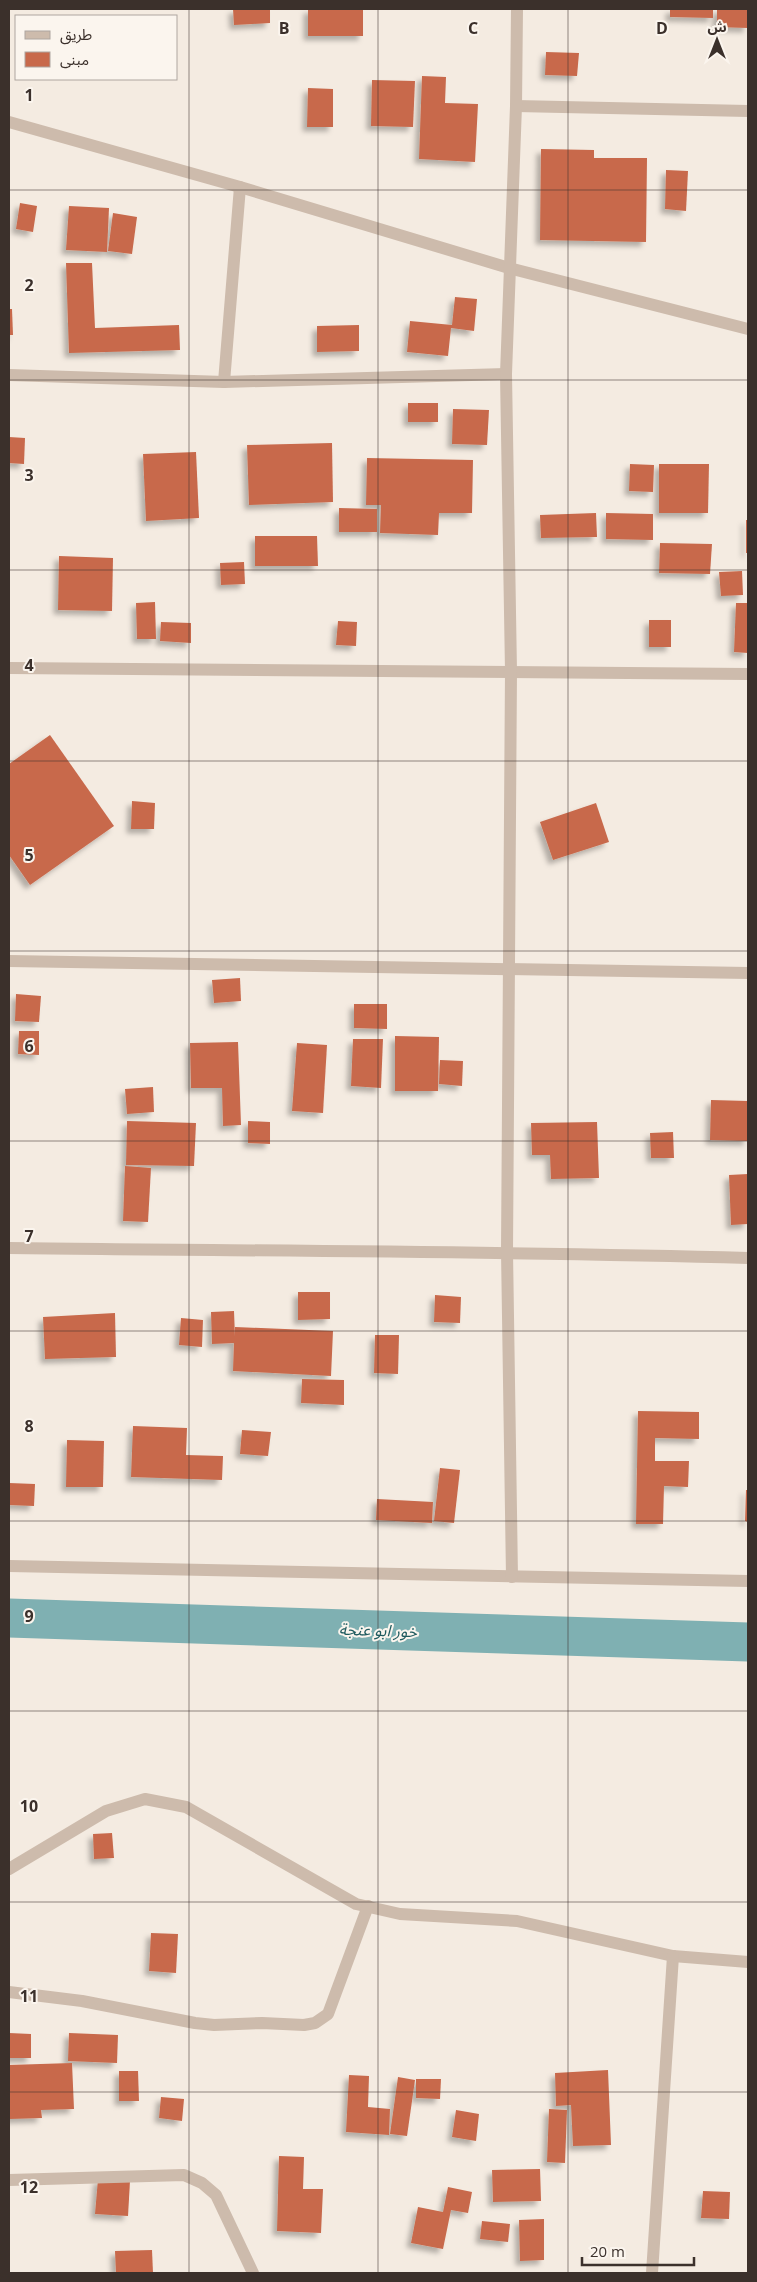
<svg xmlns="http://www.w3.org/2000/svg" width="757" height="2282" font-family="'Open Sans','Noto Sans Arabic',sans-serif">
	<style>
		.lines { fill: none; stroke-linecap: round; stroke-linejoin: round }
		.canal { stroke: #7fb0b2; stroke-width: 39 }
		.building { fill: #c8694b; filter: url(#shadow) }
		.minor { stroke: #cdbbac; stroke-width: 12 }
		.grid { fill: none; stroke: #3b302b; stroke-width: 1; stroke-opacity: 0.55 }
		.labels { text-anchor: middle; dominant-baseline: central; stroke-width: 4; stroke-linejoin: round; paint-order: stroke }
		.water-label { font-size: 16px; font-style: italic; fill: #1f5a5e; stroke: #fbf5ee }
		.grid-label { font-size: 16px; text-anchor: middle; font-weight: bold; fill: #3b302b; stroke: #fbf5ee; stroke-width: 4; stroke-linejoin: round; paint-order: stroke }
	</style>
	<defs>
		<filter id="shadow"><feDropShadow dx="-4.5" dy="4.5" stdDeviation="2.5" flood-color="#0004"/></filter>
	</defs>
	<rect width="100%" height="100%" fill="#f4ebe1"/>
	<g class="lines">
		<polyline class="canal" points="9,1618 748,1642"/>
	</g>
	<g class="building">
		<polygon points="233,9 270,9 270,23 234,25"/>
		<rect x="308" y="9" width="55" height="27"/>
		<polygon points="670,9 713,9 713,18 670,17"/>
		<polygon points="717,9 748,9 748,28 717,27"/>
		<polygon points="546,52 579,53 577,76 545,75"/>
		<polygon points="422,76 446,77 445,103 478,104 475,162 419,159"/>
		<polygon points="372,80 415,81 413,127 371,126"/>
		<polygon points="308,88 333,89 333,127 307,127"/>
		<polygon points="541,149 594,150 594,158 647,158 646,242 540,240"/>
		<polygon points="666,170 688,171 686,211 665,209"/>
		<polygon points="20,203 37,206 33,232 16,229"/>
		<polygon points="69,206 109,208 107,252 66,250"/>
		<polygon points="113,213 137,217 132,254 108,251"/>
		<polygon points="66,263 92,263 95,328 179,325 180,350 69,353"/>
		<polygon points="455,297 477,299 474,331 451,328 448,356 407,352 410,321 452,325"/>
		<polygon points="9,309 12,309 13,335 9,335"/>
		<polygon points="359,325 359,351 317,352 317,326"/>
		<rect x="408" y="403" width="30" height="19"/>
		<polygon points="453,409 489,410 487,445 452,444"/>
		<polygon points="9,437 25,438 24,464 9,463"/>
		<polygon points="332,443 333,502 249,505 247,445"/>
		<polygon points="196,452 199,518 146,521 143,454"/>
		<polygon points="367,458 473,460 472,513 439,513 438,535 380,533 381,505 366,505"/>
		<polygon points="630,464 654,465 653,492 629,491"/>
		<polygon points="659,464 709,464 708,513 659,513"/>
		<polygon points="339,508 377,509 377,532 339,532"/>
		<polygon points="596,513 597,537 541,538 540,515"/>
		<polygon points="606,513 653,514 653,540 606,539"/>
		<rect x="746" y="520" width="2" height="33"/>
		<polygon points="255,536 317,536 318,566 255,566"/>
		<polygon points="660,543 712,544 710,574 659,573"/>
		<polygon points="59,556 113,558 112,611 58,610"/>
		<polygon points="244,562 245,584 221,585 220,563"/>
		<polygon points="742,571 743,595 721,596 719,572"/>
		<polygon points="155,602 156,639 137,639 136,603"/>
		<polygon points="736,603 748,603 748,653 734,652"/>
		<rect x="649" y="620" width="22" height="27"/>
		<polygon points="338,621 357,622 356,646 336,645"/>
		<polygon points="161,622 191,623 191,643 160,641"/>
		<polygon points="50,735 114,826 30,885 9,855 9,764"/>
		<polygon points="132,801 155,803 154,829 131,829"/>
		<polygon points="596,803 609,842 553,860 540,822"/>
		<polygon points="240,978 241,1001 214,1003 212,980"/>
		<polygon points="16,994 41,996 39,1022 15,1021"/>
		<polygon points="354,1004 387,1004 387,1029 354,1028"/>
		<polygon points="19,1031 39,1031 39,1055 18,1054"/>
		<polygon points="395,1036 439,1037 438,1091 395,1091"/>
		<polygon points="353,1039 383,1039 381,1088 351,1086"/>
		<polygon points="238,1042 241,1125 223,1126 222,1088 191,1088 190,1043"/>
		<polygon points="297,1043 327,1045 323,1113 292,1111"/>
		<polygon points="440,1060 463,1061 462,1086 439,1084"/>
		<polygon points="153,1087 154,1112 127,1114 125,1089"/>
		<polygon points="711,1100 748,1101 748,1141 710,1140"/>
		<polygon points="127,1121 196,1123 194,1166 126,1165"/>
		<polygon points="248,1121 270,1122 270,1144 248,1143"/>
		<polygon points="597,1122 599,1178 551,1179 550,1155 532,1155 531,1123"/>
		<polygon points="673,1132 674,1158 651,1158 650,1133"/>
		<polygon points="125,1166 151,1168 148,1222 123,1221"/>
		<polygon points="748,1174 748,1224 731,1225 729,1175"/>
		<polygon points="298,1292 330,1292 330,1319 298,1320"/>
		<polygon points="435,1295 461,1297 460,1323 434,1322"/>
		<polygon points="234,1311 235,1337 235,1327 333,1331 331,1376 233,1371 234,1343 212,1344 211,1312"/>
		<polygon points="115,1313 116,1357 45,1359 43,1317"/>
		<polygon points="181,1318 203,1320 202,1347 179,1345"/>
		<polygon points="375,1335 399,1335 398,1374 374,1373"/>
		<polygon points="302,1379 344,1380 344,1405 301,1403"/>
		<polygon points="638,1411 699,1412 699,1439 655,1438 655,1461 689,1461 688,1487 664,1486 663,1524 636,1524"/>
		<polygon points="133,1426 187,1428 186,1455 223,1456 222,1480 131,1477"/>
		<polygon points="242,1430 271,1432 268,1456 240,1454"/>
		<polygon points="67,1440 104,1441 103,1487 66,1487"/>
		<polygon points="440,1468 460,1470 454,1523 434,1521"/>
		<polygon points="9,1483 35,1484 34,1506 9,1505"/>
		<polygon points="746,1490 748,1490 748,1522 745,1521"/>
		<polygon points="377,1499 433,1502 432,1523 376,1520"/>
		<polygon points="112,1833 114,1858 94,1859 93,1834"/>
		<polygon points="151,1933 178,1934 176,1973 149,1971"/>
		<polygon points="9,2033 31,2034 31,2058 9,2058"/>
		<polygon points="69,2033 118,2035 117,2063 68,2061"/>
		<polygon points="72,2063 74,2109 41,2110 42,2118 9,2119 9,2065"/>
		<polygon points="608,2070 611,2145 573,2146 571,2105 556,2106 555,2073"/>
		<polygon points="119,2071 138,2071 139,2101 119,2101"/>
		<polygon points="349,2075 369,2076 368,2107 390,2109 389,2135 346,2132"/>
		<polygon points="398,2077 415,2080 407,2136 390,2134"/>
		<polygon points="416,2079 441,2079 440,2099 416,2098"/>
		<polygon points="161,2097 184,2099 182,2121 159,2118"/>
		<polygon points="549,2109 567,2110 565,2163 547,2162"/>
		<polygon points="456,2110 479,2114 476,2141 452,2137"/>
		<polygon points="279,2156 304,2157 303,2189 323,2189 321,2233 277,2231"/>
		<polygon points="540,2169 541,2201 493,2202 492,2170"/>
		<polygon points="98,2179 130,2181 128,2216 95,2214"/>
		<polygon points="448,2187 472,2192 468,2213 451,2210 443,2249 411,2243 418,2207 443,2212"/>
		<polygon points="703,2191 730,2192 729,2219 701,2218"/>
		<polygon points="544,2219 544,2260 520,2261 519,2220"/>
		<polygon points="482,2221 510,2224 508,2242 480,2239"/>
		<polygon points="152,2250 153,2273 116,2273 115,2251"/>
	</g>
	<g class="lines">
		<g class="minor">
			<polyline points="516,106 748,111"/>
			<polyline points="9,122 240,187 509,268 748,329"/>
			<polyline points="9,375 224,382 506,374"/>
			<polyline points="224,382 240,187"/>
			<polyline points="9,668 748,674"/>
			<polyline points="9,961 748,973"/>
			<path d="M 9,1248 C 255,1251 502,1251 748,1258"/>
			<polyline points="9,1566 748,1581"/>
			<polyline points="512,1577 507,1251 511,671 506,374 516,106 517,9"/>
			<polyline points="9,1869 106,1811 145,1799 186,1807 356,1904 400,1914 517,1921 673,1956 748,1962"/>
			<polyline points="9,1992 82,2001 195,2023 214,2025 262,2023 304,2025 315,2023 328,2014 368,1906"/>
			<polyline points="9,2180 184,2175 202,2183 216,2195 253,2273"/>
			<polyline points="652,2273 673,1956"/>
		</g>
	</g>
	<path class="grid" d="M 189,9 L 189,2273M 378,9 L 378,2273M 568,9 L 568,2273M 9,190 L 748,190M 9,380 L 748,380M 9,570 L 748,570M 9,761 L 748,761M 9,951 L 748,951M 9,1141 L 748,1141M 9,1331 L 748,1331M 9,1521 L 748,1521M 9,1711 L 748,1711M 9,1902 L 748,1902M 9,2092 L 748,2092"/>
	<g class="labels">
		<g class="water-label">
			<text transform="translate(378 1630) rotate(2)">خور ابو عنجة</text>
		</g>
	</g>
	<g class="grid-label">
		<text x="284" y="34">B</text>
		<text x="473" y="34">C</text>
		<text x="662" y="34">D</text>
		<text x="29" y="101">1</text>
		<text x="29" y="291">2</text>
		<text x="29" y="481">3</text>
		<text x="29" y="671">4</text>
		<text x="29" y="861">5</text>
		<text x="29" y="1052">6</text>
		<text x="29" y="1242">7</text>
		<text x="29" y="1432">8</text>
		<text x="29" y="1622">9</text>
		<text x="29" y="1812">10</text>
		<text x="29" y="2002">11</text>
		<text x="29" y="2193">12</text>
	</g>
	<rect width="757" height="2282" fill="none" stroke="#3b302b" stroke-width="20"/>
	<rect x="15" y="15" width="162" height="65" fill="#fbf5ee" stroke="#aea6a0"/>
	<rect x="25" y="31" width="25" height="8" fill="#cdbbac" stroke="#aea6a0"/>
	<text x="60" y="40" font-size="15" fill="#3b302b">طريق</text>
	<rect x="25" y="52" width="25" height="15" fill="#c8694b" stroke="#aea6a0"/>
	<text x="60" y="65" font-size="15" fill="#3b302b">مبنى</text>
	<g transform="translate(717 40)" stroke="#fbf5ee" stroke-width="4" paint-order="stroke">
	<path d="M0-4L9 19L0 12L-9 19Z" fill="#3b302b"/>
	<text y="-8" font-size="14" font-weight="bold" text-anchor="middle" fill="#3b302b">ش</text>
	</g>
	<path d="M582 2257v8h112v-8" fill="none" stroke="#3b302b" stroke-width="2.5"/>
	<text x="590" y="2257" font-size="15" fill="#3b302b" stroke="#fbf5ee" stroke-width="4" paint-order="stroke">20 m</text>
</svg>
